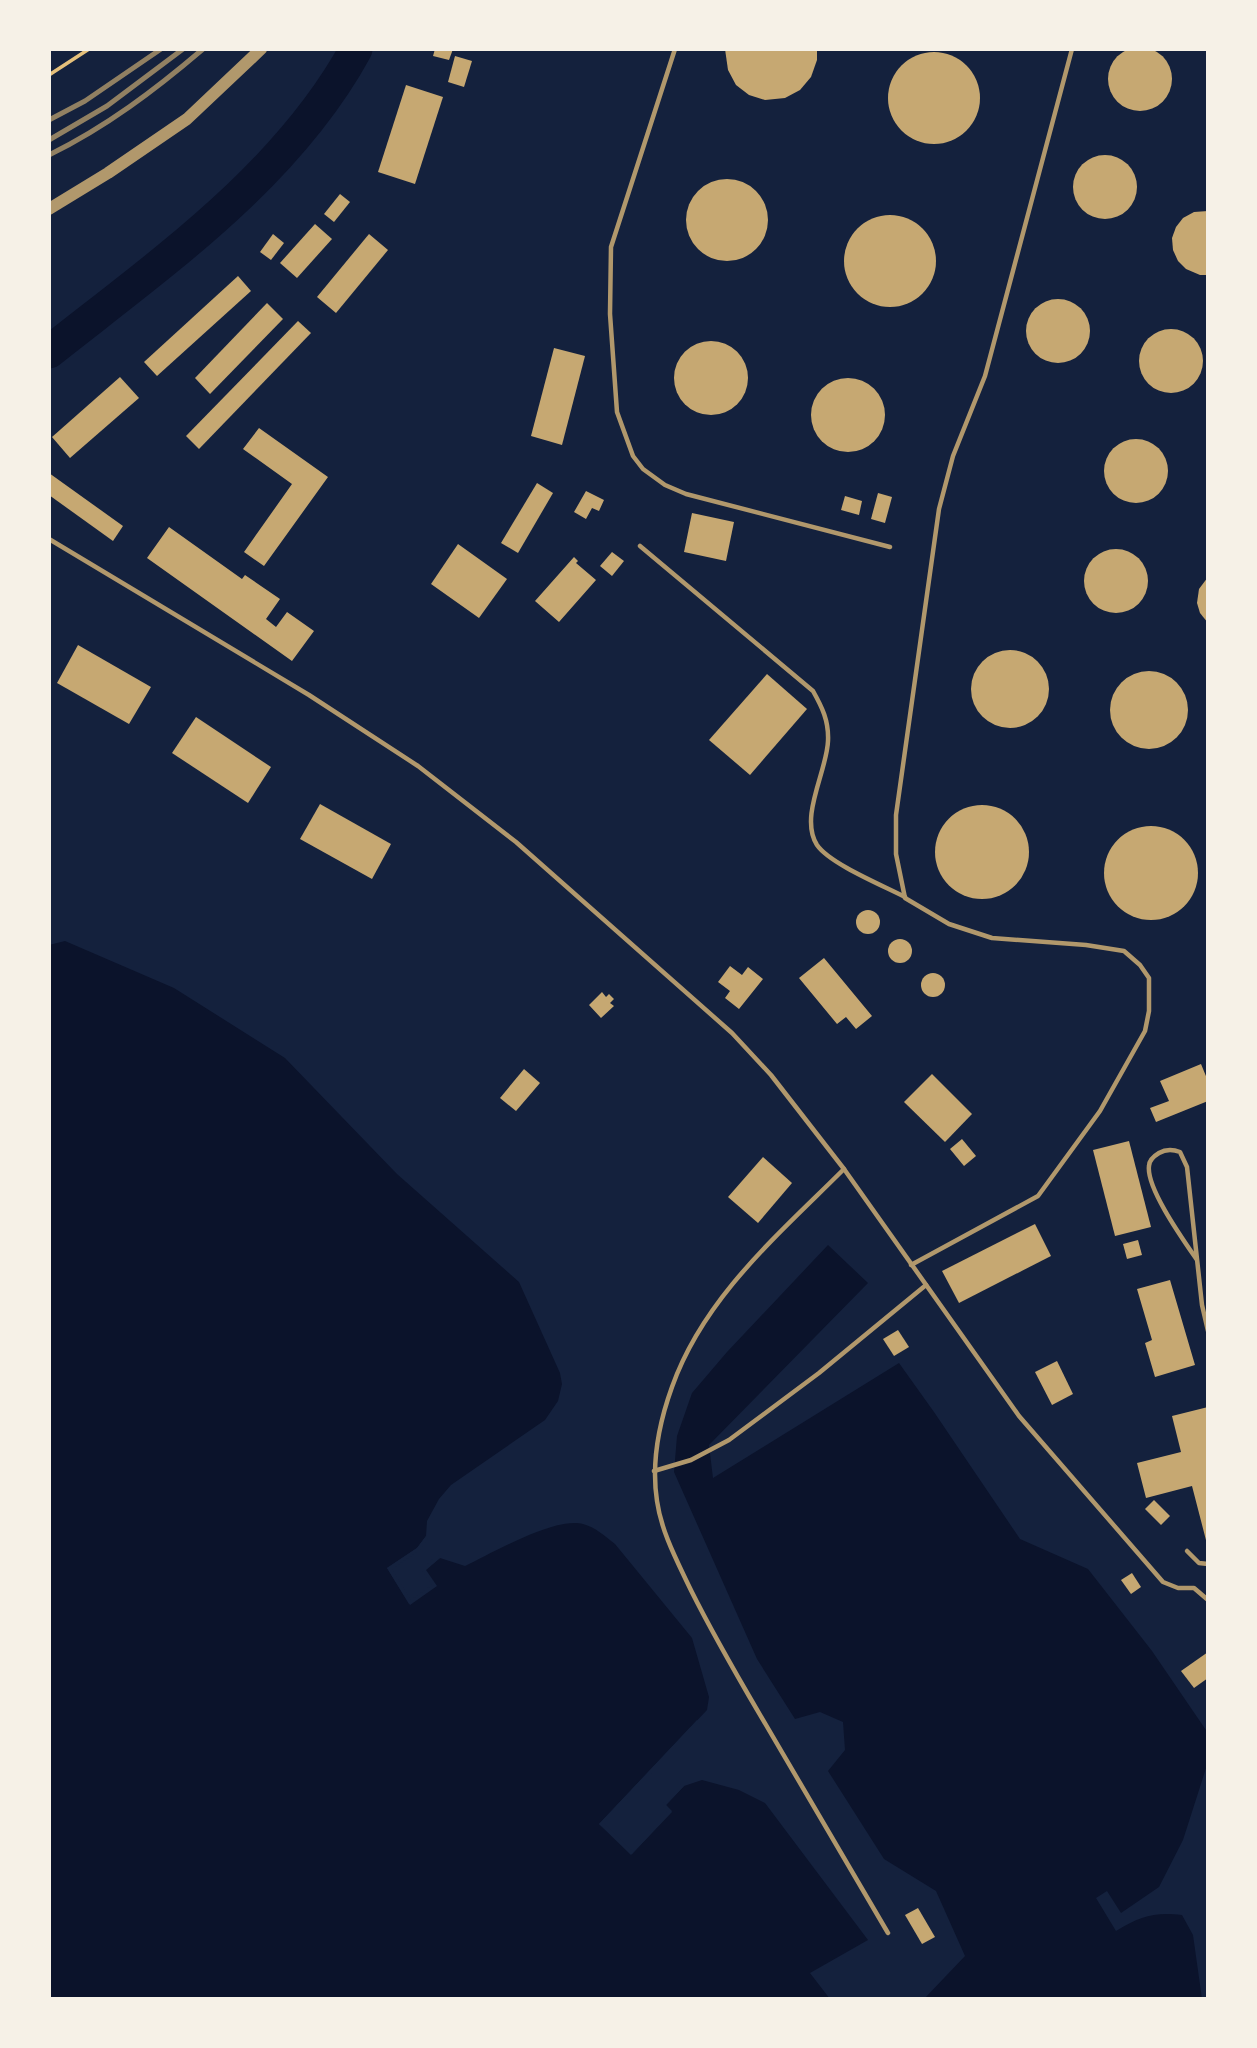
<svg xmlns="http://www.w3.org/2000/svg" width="1257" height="2048" font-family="'IBM Plex Serif',serif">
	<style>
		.water { fill: #0b132b }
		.pier { fill: #14213d }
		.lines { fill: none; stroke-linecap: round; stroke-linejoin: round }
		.river { stroke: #0b132b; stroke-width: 33 }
		.building { fill: #c6a872 }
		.path { stroke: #e5c07b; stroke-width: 3.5 }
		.service { stroke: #b1986c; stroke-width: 4.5 }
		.tertiary { stroke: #b1986c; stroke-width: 12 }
		.rail { stroke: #918062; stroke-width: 5 }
	</style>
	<rect width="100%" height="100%" fill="#14213d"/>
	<g class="water">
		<path d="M 65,941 L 174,988 L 285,1058 L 397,1174 L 519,1282 L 560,1373 L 562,1384 L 558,1401 L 545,1420 L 451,1485 L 439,1499 L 427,1521 L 426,1536 L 417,1548 L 387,1568 L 409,1604 L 436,1586 L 425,1570 L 440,1558 L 465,1566 C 490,1554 556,1516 583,1524 C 595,1527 605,1536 615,1544 L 692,1638 L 709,1697 L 707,1710 L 599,1824 L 632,1854 L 672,1811 L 666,1805 L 684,1786 L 702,1780 L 739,1790 L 765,1803 L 868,1940 L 810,1973 L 830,1999 L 49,1999 L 49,945 Z"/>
		<path d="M 828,1245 L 868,1283 L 709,1445 L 713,1478 L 899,1363 L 934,1412 L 1020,1539 L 1088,1569 L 1152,1651 L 1208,1733 L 1208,1762 L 1183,1840 L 1159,1887 L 1121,1913 L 1107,1891 L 1096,1898 L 1116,1931 C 1141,1916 1154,1912 1182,1915 L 1193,1935 L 1202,1999 L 924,1999 L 965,1956 L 936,1891 L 884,1859 L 828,1771 L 845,1750 L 843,1722 L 820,1712 L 795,1719 L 757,1659 L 674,1472 L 677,1436 L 692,1393 L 727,1352 Z"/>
	</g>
	<g class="pier">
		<polygon points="426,1536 428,1539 420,1550 392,1569 411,1600 432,1585 422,1571 422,1568 438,1555 440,1558 426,1570 437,1586 410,1605 387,1568 417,1548"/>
		<polygon points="697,1720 700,1723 604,1823 631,1850 667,1812 663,1807 663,1803 681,1784 684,1786 666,1805 672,1812 631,1855 599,1824"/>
	</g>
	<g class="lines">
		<path class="river" d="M 49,352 C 160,264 287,176 356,49"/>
	</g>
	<g class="building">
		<circle cx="1140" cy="79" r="32"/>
		<polygon points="435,49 453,49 449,60 433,56"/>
		<polygon points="725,49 817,49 817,60 811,77 800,90 785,98 765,100 749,95 736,85 728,70"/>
		<circle cx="934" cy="98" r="46"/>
		<polygon points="455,56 472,61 464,87 448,82"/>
		<polygon points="406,85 443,97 415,184 378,172"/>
		<circle cx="1105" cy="187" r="32"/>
		<circle cx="727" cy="220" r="41"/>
		<polygon points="340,194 350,202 334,222 324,214"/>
		<polygon points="1208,211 1208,275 1200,275 1186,269 1178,261 1173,250 1172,238 1176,227 1183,218 1194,212"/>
		<circle cx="890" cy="261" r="46"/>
		<polygon points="315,224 332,239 297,278 280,263"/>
		<polygon points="273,234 284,243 271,260 260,252"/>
		<polygon points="369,234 388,250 336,313 317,297"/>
		<polygon points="238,276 251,291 157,376 144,362"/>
		<circle cx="1058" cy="331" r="32"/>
		<polygon points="267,303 283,319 210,394 195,378"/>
		<polygon points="298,321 311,333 199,449 186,436"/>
		<circle cx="1171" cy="361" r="32"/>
		<circle cx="711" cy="378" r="37"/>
		<polygon points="554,348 585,356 562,445 531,436"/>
		<polygon points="120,377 139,398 70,458 52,437"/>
		<circle cx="848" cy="415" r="37"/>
		<polygon points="259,428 328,477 264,566 244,552 292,484 243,449"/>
		<circle cx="1136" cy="471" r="32"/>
		<polygon points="49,473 123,526 113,541 49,495"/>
		<polygon points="537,483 553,493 518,553 501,543"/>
		<polygon points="586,491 604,500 599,511 592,508 586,519 574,512"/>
		<polygon points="878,493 892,497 885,523 871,519"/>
		<polygon points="845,496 862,501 859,515 841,510"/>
		<polygon points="692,513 734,522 726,561 684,552"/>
		<polygon points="169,527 242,579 245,575 280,599 266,619 276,627 287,612 314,631 292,661 147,558"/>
		<polygon points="458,544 507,579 479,618 431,584"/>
		<circle cx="1116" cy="581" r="32"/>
		<polygon points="612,552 624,561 612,576 600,566"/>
		<polygon points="574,557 578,561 576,563 596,580 559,622 535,601"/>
		<polygon points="1208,577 1208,623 1200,613 1197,603 1199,589"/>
		<polygon points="78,645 151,687 129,724 57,683"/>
		<circle cx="1010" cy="689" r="39"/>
		<circle cx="1149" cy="710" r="39"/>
		<polygon points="767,674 807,709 750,775 709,740"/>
		<polygon points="196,717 271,767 248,803 172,753"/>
		<polygon points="320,804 391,844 372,879 300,839"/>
		<circle cx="982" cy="852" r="47"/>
		<circle cx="1151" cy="873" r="47"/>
		<circle cx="868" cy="922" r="12"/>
		<circle cx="900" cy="951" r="12"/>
		<polygon points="824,958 872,1016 856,1029 846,1017 837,1024 799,978"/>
		<polygon points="730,966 742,975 748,967 763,979 739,1009 725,998 730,991 718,982"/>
		<circle cx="933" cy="985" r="12"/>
		<polygon points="602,992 606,997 609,994 614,999 610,1003 614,1006 601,1018 589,1005"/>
		<polygon points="1201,1064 1208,1081 1208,1101 1156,1122 1150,1108 1169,1101 1160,1081"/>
		<polygon points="524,1069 540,1083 516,1111 500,1098"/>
		<polygon points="932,1074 972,1114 945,1142 904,1102"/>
		<polygon points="962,1139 976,1156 964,1166 950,1149"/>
		<polygon points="1129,1141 1151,1227 1115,1236 1093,1150"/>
		<polygon points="763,1157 792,1183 758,1223 728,1197"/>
		<polygon points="1035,1224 1051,1256 959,1303 942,1271"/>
		<polygon points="1138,1240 1142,1255 1127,1259 1123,1244"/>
		<polygon points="1170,1280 1195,1365 1155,1377 1145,1343 1152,1340 1137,1289"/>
		<polygon points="898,1330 909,1347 894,1356 883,1339"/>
		<polygon points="1057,1361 1073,1394 1052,1405 1035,1372"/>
		<polygon points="1208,1407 1208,1544 1207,1544 1192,1486 1146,1498 1137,1463 1181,1452 1172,1416"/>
		<polygon points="1154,1500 1170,1516 1161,1525 1145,1509"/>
		<polygon points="1132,1573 1141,1587 1131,1594 1121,1580"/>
		<polygon points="1208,1652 1208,1678 1194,1688 1181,1671"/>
		<polygon points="918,1908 935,1937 922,1944 905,1915"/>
	</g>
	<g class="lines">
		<polyline class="path" points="49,75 89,49"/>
		<g class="service">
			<polyline points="675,49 611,247 610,314 617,412 633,456 643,469 665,485 686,494 890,547"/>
			<polyline points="49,539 309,695 418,766 516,842 732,1033 771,1075 844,1169 1019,1416 1163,1582 1178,1588 1194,1588 1208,1600"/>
			<path d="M 640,546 L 813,691 C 822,707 829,721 828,741 C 827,771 799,817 817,845 C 830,864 884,886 905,897"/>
			<path d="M 844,1169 C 779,1234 704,1297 672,1387 C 659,1423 651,1462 657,1501 C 661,1529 674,1555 686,1580 C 705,1620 727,1658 749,1696 C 796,1775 842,1854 888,1933"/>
			<path d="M 1197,1260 C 1184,1241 1146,1188 1149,1166 C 1149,1160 1154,1156 1159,1153 C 1166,1149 1172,1149 1180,1152 L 1187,1167 L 1202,1305 L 1208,1331"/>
			<polyline points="911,1265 1038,1196 1100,1111 1145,1031 1149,1011 1149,978 1140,965 1124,951 1086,945 992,938 949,924 905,898 896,854 896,815 939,509 953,456 985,376 1072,49"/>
			<polyline points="654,1471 691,1460 729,1440 819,1373 926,1285"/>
			<polyline points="1187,1551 1199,1563 1208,1564"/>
		</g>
		<polyline class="tertiary" points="49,209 108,173 187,119 261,49"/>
		<g class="rail">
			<polyline points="49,120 85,101 161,49"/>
			<polyline points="49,140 107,106 183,49"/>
			<path d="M 49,155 C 106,127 155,90 203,49"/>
		</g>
	</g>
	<rect width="1257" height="2048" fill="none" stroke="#f6f1e7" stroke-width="102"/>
</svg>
